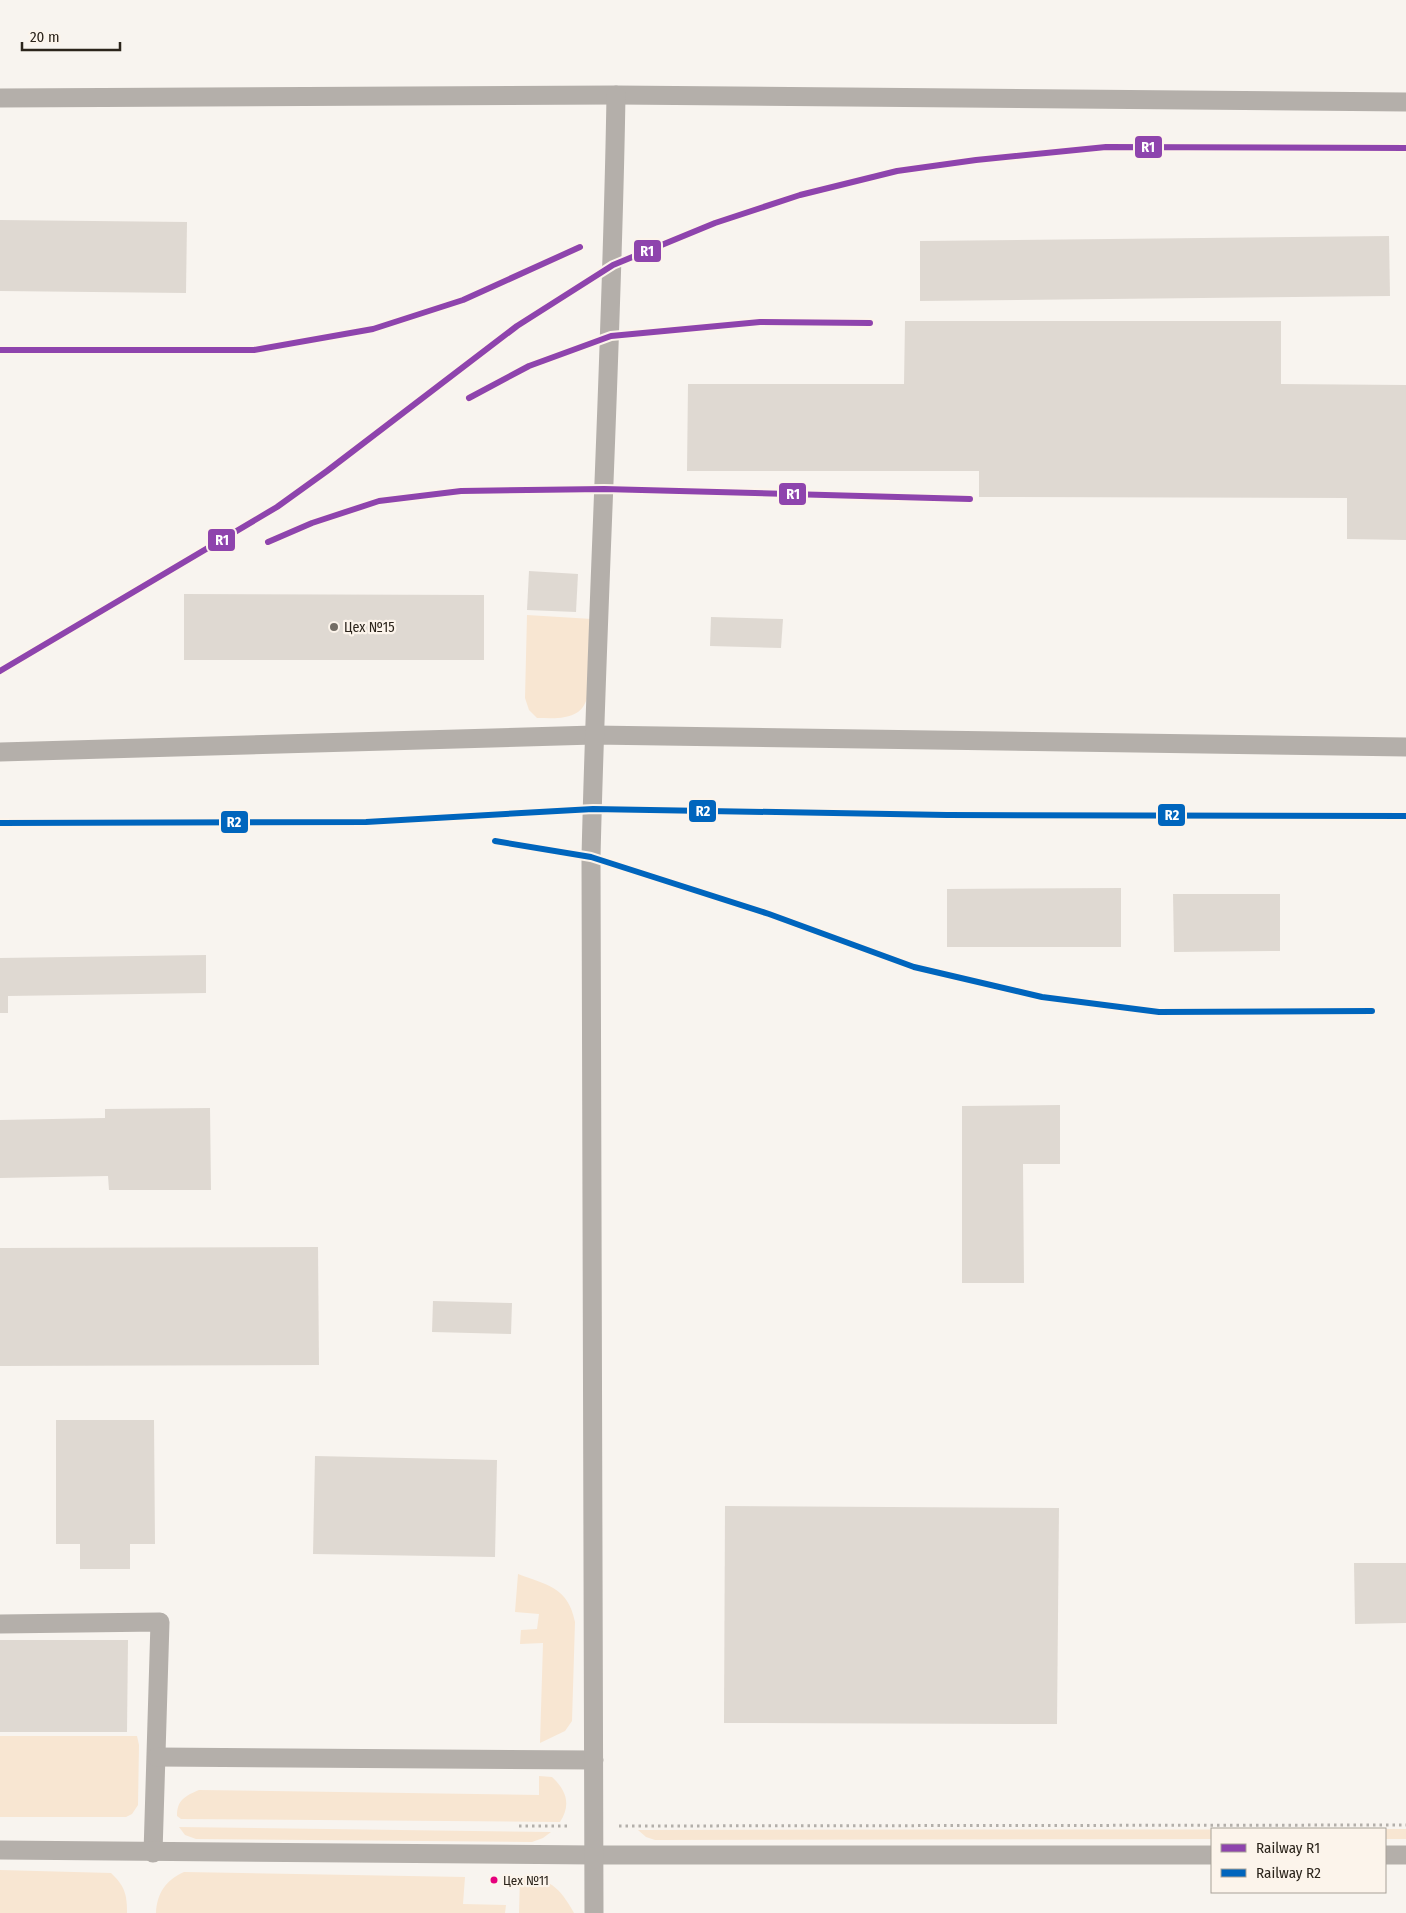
<svg xmlns="http://www.w3.org/2000/svg" width="1406" height="1913" font-family="'Fira Sans Condensed',sans-serif">
	<style>
		.green { fill: #f8e6d2 }
		.building { fill: #dfd9d2 }
		.lines { fill: none; stroke-linecap: round; stroke-linejoin: round }
		.path { stroke: #b3afaa; stroke-width: 3; stroke-dasharray: 2.5 4; stroke-linecap: butt }
		.service { stroke: #b4afaa; stroke-width: 19 }
		.rail-1-casing { stroke: #fcf4eb; stroke-width: 10 }
		.rail-2-casing { stroke: #fcf4eb; stroke-width: 10 }
		.rail-1 { stroke: #8e44ad; stroke-width: 6 }
		.rail-2 { stroke: #0065bd; stroke-width: 6 }
		.poi-dot { fill: #736d65; stroke: #fcf4eb; stroke-width: 2 }
		.bus-dot { fill: #e5007d; stroke: #fcf4eb; stroke-width: 2 }
		.labels { text-anchor: middle; dominant-baseline: central; stroke-width: 4.5; stroke-linejoin: round; paint-order: stroke }
		.bus-label { font-size: 13px; fill: #2b241b; stroke: #fcf4eb; text-anchor: start }
		.poi-label { font-size: 14px; fill: #2b241b; stroke: #fcf4eb; text-anchor: start }
		.line-badge { stroke: #fcf4eb; stroke-width: 2 }
		.badge-label { font-size: 14px; text-anchor: middle; font-weight: bold; fill: #fff }
	</style>
	<rect width="100%" height="100%" fill="#f8f4ef"/>
	<g class="green">
		<path d="M 527,615 L 592,619 C 592,641 597,700 578,712 C 566,720 550,718 537,718 L 529,710 L 525,698 Z"/>
		<path d="M 518,1574 C 547,1585 568,1587 575,1622 L 572,1721 L 565,1731 L 540,1743 L 543,1643 L 520,1644 L 521,1630 L 537,1629 L 539,1614 L 515,1612 Z"/>
		<polygon points="0,1736 137,1736 139,1745 138,1805 132,1814 126,1817 0,1817"/>
		<path d="M 539,1776 L 552,1777 C 567,1791 571,1805 560,1822 L 181,1819 L 177,1816 C 177,1800 185,1796 199,1790 L 539,1795 Z"/>
		<polygon points="179,1827 551,1832 543,1838 532,1842 196,1839 185,1835"/>
		<polygon points="1212,1829 1212,1839 655,1840 646,1837 638,1830 1406,1829 1406,1839 1385,1839 1385,1829"/>
		<path d="M 0,1870 L 111,1873 C 125,1886 127,1895 127,1913 L 0,1913 Z"/>
		<path d="M 184,1872 L 465,1877 L 463,1904 L 506,1905 L 505,1913 L 156,1913 C 157,1893 166,1880 184,1872 Z"/>
		<path d="M 520,1876 C 549,1877 560,1888 574,1913 L 519,1913 Z"/>
	</g>
	<g class="building">
		<polygon points="0,220 187,222 186,293 0,291"/>
		<polygon points="1389,236 1390,296 920,301 920,241"/>
		<polygon points="905,321 1281,321 1281,384 1406,385 1406,540 1347,539 1347,498 979,497 979,471 687,471 688,384 904,384"/>
		<polygon points="529,571 578,574 576,612 527,610"/>
		<polygon points="184,594 484,595 484,660 184,660"/>
		<polygon points="711,617 783,619 781,648 710,646"/>
		<polygon points="1121,888 1121,947 947,947 947,889"/>
		<polygon points="1173,894 1280,894 1280,951 1174,952"/>
		<polygon points="206,955 206,993 8,996 8,1013 0,1013 0,958"/>
		<polygon points="1060,1105 1060,1164 1023,1164 1024,1283 962,1283 962,1106"/>
		<polygon points="210,1108 211,1190 109,1190 108,1176 0,1178 0,1120 105,1118 105,1109"/>
		<polygon points="318,1247 319,1365 0,1366 0,1248"/>
		<polygon points="433,1301 512,1303 511,1334 432,1332"/>
		<polygon points="56,1420 154,1420 155,1544 130,1544 130,1569 80,1569 80,1544 56,1544"/>
		<polygon points="315,1456 497,1460 495,1557 313,1554"/>
		<polygon points="725,1506 1059,1508 1057,1724 724,1723"/>
		<polygon points="1354,1563 1406,1563 1406,1623 1355,1624"/>
		<polygon points="0,1640 128,1640 127,1732 0,1732"/>
	</g>
	<g class="lines">
		<g class="path">
			<polyline points="519,1826 568,1826"/>
			<polyline points="619,1826 1406,1825"/>
		</g>
		<g class="service">
			<polyline points="0,98 616,95 1406,102"/>
			<polyline points="0,752 594,735 1406,747"/>
			<polyline points="0,1624 160,1622 153,1853"/>
			<polyline points="157,1757 594,1760"/>
			<polyline points="0,1850 594,1855 1212,1855"/>
			<polyline points="1385,1855 1406,1855"/>
			<path d="M 594,1913 L 591,857 C 597,603 612,349 616,95"/>
		</g>
		<g class="rail-1-casing">
			<g id="rail-1">
				<polyline points="0,350 254,350 373,329 463,300 580,247"/>
				<polyline points="469,398 529,366 611,336 760,322 870,323"/>
				<polyline points="268,542 312,523 379,501 461,491 604,489 970,499"/>
				<polyline points="0,671 277,507 327,471 517,326 613,265 715,223 800,195 897,171 976,160 1106,147 1406,148"/>
			</g>
		</g>
		<g class="rail-2-casing">
			<g id="rail-2">
				<polyline points="0,823 366,822 593,809 947,815 1406,816"/>
				<polyline points="495,841 591,857 769,914 914,967 1042,997 1159,1012 1372,1011"/>
			</g>
		</g>
		<use href="#rail-1" class="rail-1"/>
		<use href="#rail-2" class="rail-2"/>
	</g>
	<circle class="poi-dot" cx="334" cy="627" r="5"/>
	<circle class="bus-dot" cx="494" cy="1880" r="4.5"/>
	<g class="labels">
		<g class="bus-label">
			<text x="503" y="1880">Цех №11</text>
		</g>
		<g class="poi-label">
			<text x="344" y="627">Цех №15</text>
		</g>
	</g>
	<g class="line-badge">
		<rect x="1134" y="135" width="29" height="24" rx="5" fill="#8e44ad"/>
		<rect x="633" y="239" width="29" height="24" rx="5" fill="#8e44ad"/>
		<rect x="778" y="482" width="29" height="24" rx="5" fill="#8e44ad"/>
		<rect x="207" y="528" width="29" height="24" rx="5" fill="#8e44ad"/>
		<rect x="688" y="799" width="29" height="24" rx="5" fill="#0065bd"/>
		<rect x="1157" y="803" width="29" height="24" rx="5" fill="#0065bd"/>
		<rect x="220" y="810" width="29" height="24" rx="5" fill="#0065bd"/>
	</g>
	<g class="badge-label">
		<text x="1148" y="152">R1</text>
		<text x="647" y="256">R1</text>
		<text x="793" y="499">R1</text>
		<text x="222" y="545">R1</text>
		<text x="703" y="816">R2</text>
		<text x="1172" y="820">R2</text>
		<text x="234" y="827">R2</text>
	</g>
	<rect x="1211" y="1828" width="175" height="65" fill="#fcf4eb" stroke="#a8a198"/>
	<rect x="1221" y="1844" width="25" height="8" fill="#8e44ad" stroke="#a8a198"/>
	<text x="1256" y="1853" font-size="15" fill="#2b241b">Railway R1</text>
	<rect x="1221" y="1869" width="25" height="8" fill="#0065bd" stroke="#a8a198"/>
	<text x="1256" y="1878" font-size="15" fill="#2b241b">Railway R2</text>
	<path d="M22 42v8h98v-8" fill="none" stroke="#2b241b" stroke-width="2.5"/>
	<text x="30" y="42" font-size="15" fill="#2b241b" stroke="#fcf4eb" stroke-width="4" paint-order="stroke">20 m</text>
</svg>
